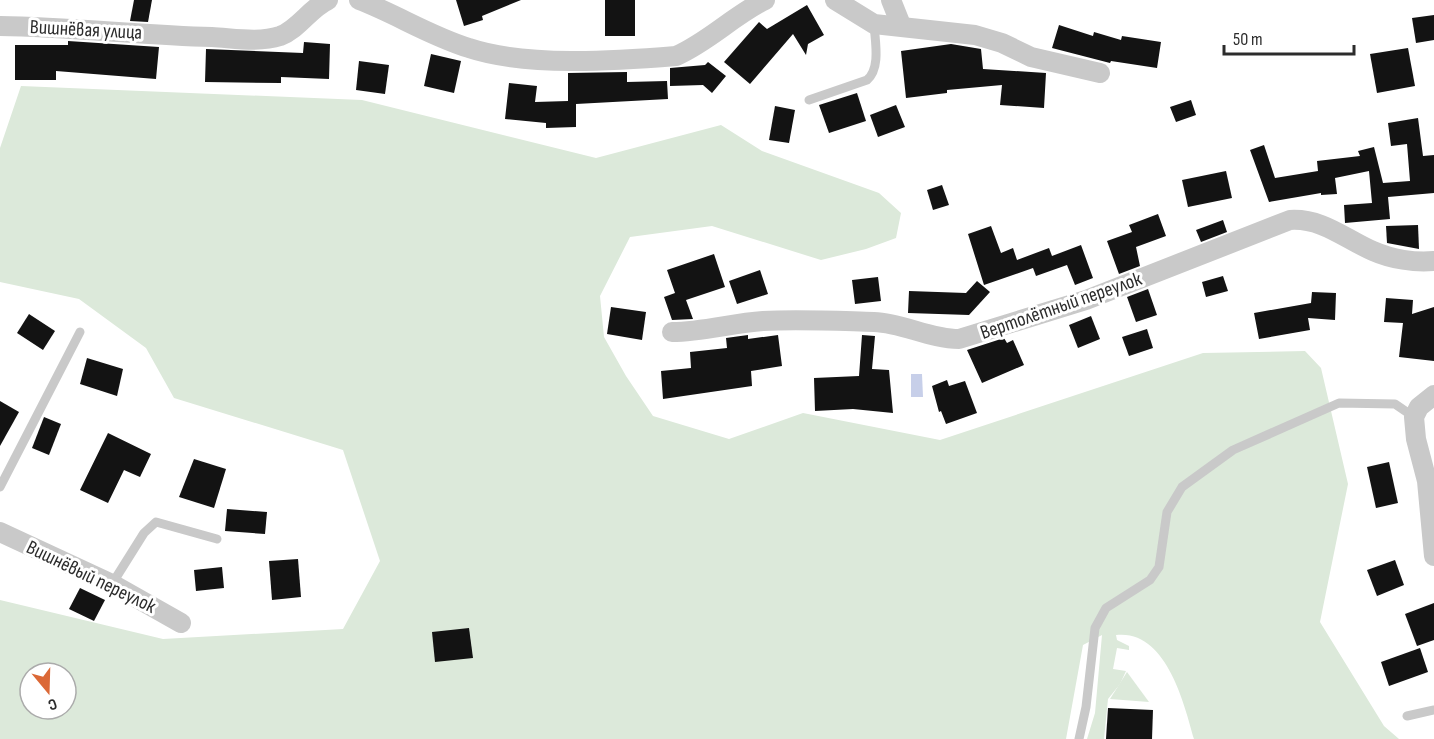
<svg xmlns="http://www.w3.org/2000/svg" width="1434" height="739" font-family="'Sofia Sans Condensed',sans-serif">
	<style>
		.green { fill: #dce9da; fill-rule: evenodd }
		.water { fill: #c7cfe9 }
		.building { fill: #131313 }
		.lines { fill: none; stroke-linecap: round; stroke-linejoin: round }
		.lane { stroke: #c9c9c9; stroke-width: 9 }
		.street { stroke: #c9c9c9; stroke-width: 20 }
		.labels { text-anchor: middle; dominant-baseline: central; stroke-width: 6; stroke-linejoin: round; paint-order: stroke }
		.street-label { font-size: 20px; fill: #2c2c2c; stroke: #fff }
	</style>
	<rect width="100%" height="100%" fill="#fff"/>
	<g class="green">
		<path d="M 21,86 L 362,100 L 596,158 L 721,125 L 762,151 L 879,193 L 901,213 L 896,238 L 866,249 L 821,260 L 712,226 L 630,237 L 600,296 L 604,337 L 626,376 L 653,416 L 729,439 L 803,413 L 940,440 L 1203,353 L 1305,351 L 1321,368 L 1348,484 L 1320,622 L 1384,726 L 1399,739 L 1194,739 C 1184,703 1166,629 1116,635 L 1117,640 L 1129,646 L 1129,650 L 1117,648 L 1113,669 L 1126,671 L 1120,684 L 1108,699 L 1104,739 L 1087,739 L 1095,713 L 1102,635 L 1083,645 L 1066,739 L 0,739 L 0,600 L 163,639 L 343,629 L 380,561 L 343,450 L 174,398 L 146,348 L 79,299 L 0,282 L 0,148 ZM 30,673 L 66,673 L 66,709 L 30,709 Z"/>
		<polygon points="1127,672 1149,702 1110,699"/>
	</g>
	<polygon class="water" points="911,374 922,374 923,397 911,397"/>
	<g class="building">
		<polygon points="134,0 152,0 148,22 130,21"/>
		<polygon points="456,0 521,0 482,16 483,20 464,26"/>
		<rect x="605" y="0" width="30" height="36"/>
		<polygon points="807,5 824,35 808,44 806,55 793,34 750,84 724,62 759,22 767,29"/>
		<polygon points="1434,15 1434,40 1416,43 1412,18"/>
		<polygon points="1059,25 1093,36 1094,32 1121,40 1122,36 1161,42 1157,68 1111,61 1110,63 1052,48"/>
		<polygon points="68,41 159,47 156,79 56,71 56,80 15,80 15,45 68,45"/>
		<polygon points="304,42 330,44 329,79 281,77 281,83 205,82 206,49 303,53"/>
		<polygon points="951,44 981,49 983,69 1046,73 1044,108 1000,105 1002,85 947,90 947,93 906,98 901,51"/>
		<polygon points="1408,48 1415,86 1377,93 1370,54"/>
		<polygon points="431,54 461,61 454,93 424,86"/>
		<polygon points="359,61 389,65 385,94 356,90"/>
		<polygon points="708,62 726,76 712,93 703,85 670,86 670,68 705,65"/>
		<polygon points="627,72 627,82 667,81 668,99 576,104 576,127 546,128 546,123 505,119 509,83 537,86 535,102 568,101 568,73"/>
		<polygon points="857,93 866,121 829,133 819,105"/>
		<polygon points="1191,100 1196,115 1176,122 1170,107"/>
		<polygon points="896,105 905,127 878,137 870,115"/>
		<polygon points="775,106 795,110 789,143 769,140"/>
		<polygon points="1418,118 1423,156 1434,155 1434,193 1388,197 1390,219 1345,223 1344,205 1372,203 1369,171 1335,178 1337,194 1321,195 1321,193 1269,202 1250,150 1264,145 1275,178 1318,171 1317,161 1360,156 1358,151 1374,147 1383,183 1410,181 1407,144 1391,146 1388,123"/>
		<polygon points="1226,171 1232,198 1188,207 1182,180"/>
		<polygon points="942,185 949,205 933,210 927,190"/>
		<polygon points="1158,214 1166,236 1136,247 1140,266 1119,274 1107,241 1132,232 1129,225"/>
		<polygon points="1223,220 1227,232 1201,242 1196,230"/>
		<polygon points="1418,225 1419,249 1387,243 1386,226"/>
		<polygon points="991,226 1001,253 1013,248 1017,260 1049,248 1052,256 1081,245 1093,278 1075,285 1067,265 1036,276 1033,268 984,285 968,234"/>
		<polygon points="714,254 725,287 686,300 693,319 672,320 664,297 675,293 667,270"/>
		<polygon points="760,270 768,294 737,304 729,281"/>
		<polygon points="1223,276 1228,291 1206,297 1202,282"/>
		<polygon points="878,277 881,301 855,304 852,280"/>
		<polygon points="977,281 990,292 969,315 908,313 909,291 966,293"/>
		<polygon points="1148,289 1157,315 1136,322 1127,297"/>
		<polygon points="1312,292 1336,293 1335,320 1308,318 1310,330 1259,339 1254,313 1311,303"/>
		<polygon points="1386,298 1413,300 1412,314 1434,307 1434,361 1399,357 1403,323 1384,322"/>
		<polygon points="611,307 646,312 642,340 607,334"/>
		<polygon points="29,314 55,331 43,350 17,333"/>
		<polygon points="1091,316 1100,339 1078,348 1069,325"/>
		<polygon points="1147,329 1153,348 1129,356 1122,337"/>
		<polygon points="748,335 748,339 778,335 782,366 751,371 752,386 663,399 661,371 691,368 690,352 727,348 726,338"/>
		<polygon points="862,335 875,336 872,369 889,370 893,413 853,409 815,411 814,378 859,376"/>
		<polygon points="1004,338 1007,343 1013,340 1024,365 982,383 967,350"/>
		<polygon points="87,358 123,369 117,396 80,384"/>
		<polygon points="947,380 949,386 965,381 977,413 946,424 941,411 939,412 932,386"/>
		<polygon points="0,401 19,412 0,446"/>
		<polygon points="44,417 61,424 49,455 32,448"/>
		<polygon points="108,433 151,454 140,477 124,470 108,503 80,490"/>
		<polygon points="194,459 226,469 214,508 179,497"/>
		<polygon points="1389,462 1398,503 1376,508 1367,467"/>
		<polygon points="227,509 267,512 265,534 225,531"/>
		<polygon points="298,559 301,597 272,600 269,561"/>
		<polygon points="1395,560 1404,585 1377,596 1367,570"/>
		<polygon points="222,567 224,588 196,591 194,570"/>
		<polygon points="80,588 105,600 94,621 69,609"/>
		<polygon points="1434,603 1434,640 1417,646 1405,614"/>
		<polygon points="469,628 473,658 435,662 432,632"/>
		<polygon points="1420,648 1428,672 1389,686 1381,662"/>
		<polygon points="1108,708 1153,710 1152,739 1106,739"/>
	</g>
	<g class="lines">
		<g class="lane">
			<path d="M 809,100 L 867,80 C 881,68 875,41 874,24"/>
			<polyline points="0,487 80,332"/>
			<polyline points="112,584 144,533 156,522 217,539"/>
			<polyline points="1407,716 1434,710"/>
			<polyline points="1079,739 1086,707 1095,628 1106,608 1150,580 1159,567 1167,512 1182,487 1233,450 1339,403 1395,404 1414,417"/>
		</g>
		<g class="street">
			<path d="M 359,0 C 396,14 430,36 469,48 C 526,67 615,61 676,56 C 708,42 733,16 765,0"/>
			<polyline points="835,0 874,24 975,35 1002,43 1031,57 1100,73"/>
			<polyline points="891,0 901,25"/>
			<path d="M 0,26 C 71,27 141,35 212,37 C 233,38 259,43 280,36 C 299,29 310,8 328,0"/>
			<path d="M 672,332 C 703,332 732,323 763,321 C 799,319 838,321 874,322 C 903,323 930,339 959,339 L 1086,300 L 1290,220 C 1323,218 1345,239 1373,251 C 1391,259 1415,263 1434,261"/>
			<polyline points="1434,395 1419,407 1414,417 1416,439 1427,481 1434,556"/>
			<polyline points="0,532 112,584 181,623"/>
		</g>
	</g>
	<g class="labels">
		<g class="street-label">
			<text transform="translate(86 30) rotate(3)">Вишнёвая улица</text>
			<text transform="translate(1061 306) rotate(-19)">Вертолётный переулок</text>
			<text transform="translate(91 577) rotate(26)">Вишнёвый переулок</text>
		</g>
	</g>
	<g transform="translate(48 691) rotate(161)"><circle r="28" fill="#ffffff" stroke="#ababab" stroke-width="1.5"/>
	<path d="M0-4.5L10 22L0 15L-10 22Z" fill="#db6836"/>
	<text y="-9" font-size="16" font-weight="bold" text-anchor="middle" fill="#2c2c2c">С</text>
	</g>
	<path d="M1224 45v9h130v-9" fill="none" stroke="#2c2c2c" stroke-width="3"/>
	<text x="1233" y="45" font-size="18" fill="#2c2c2c" stroke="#ffffff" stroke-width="4.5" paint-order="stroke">50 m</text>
</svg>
